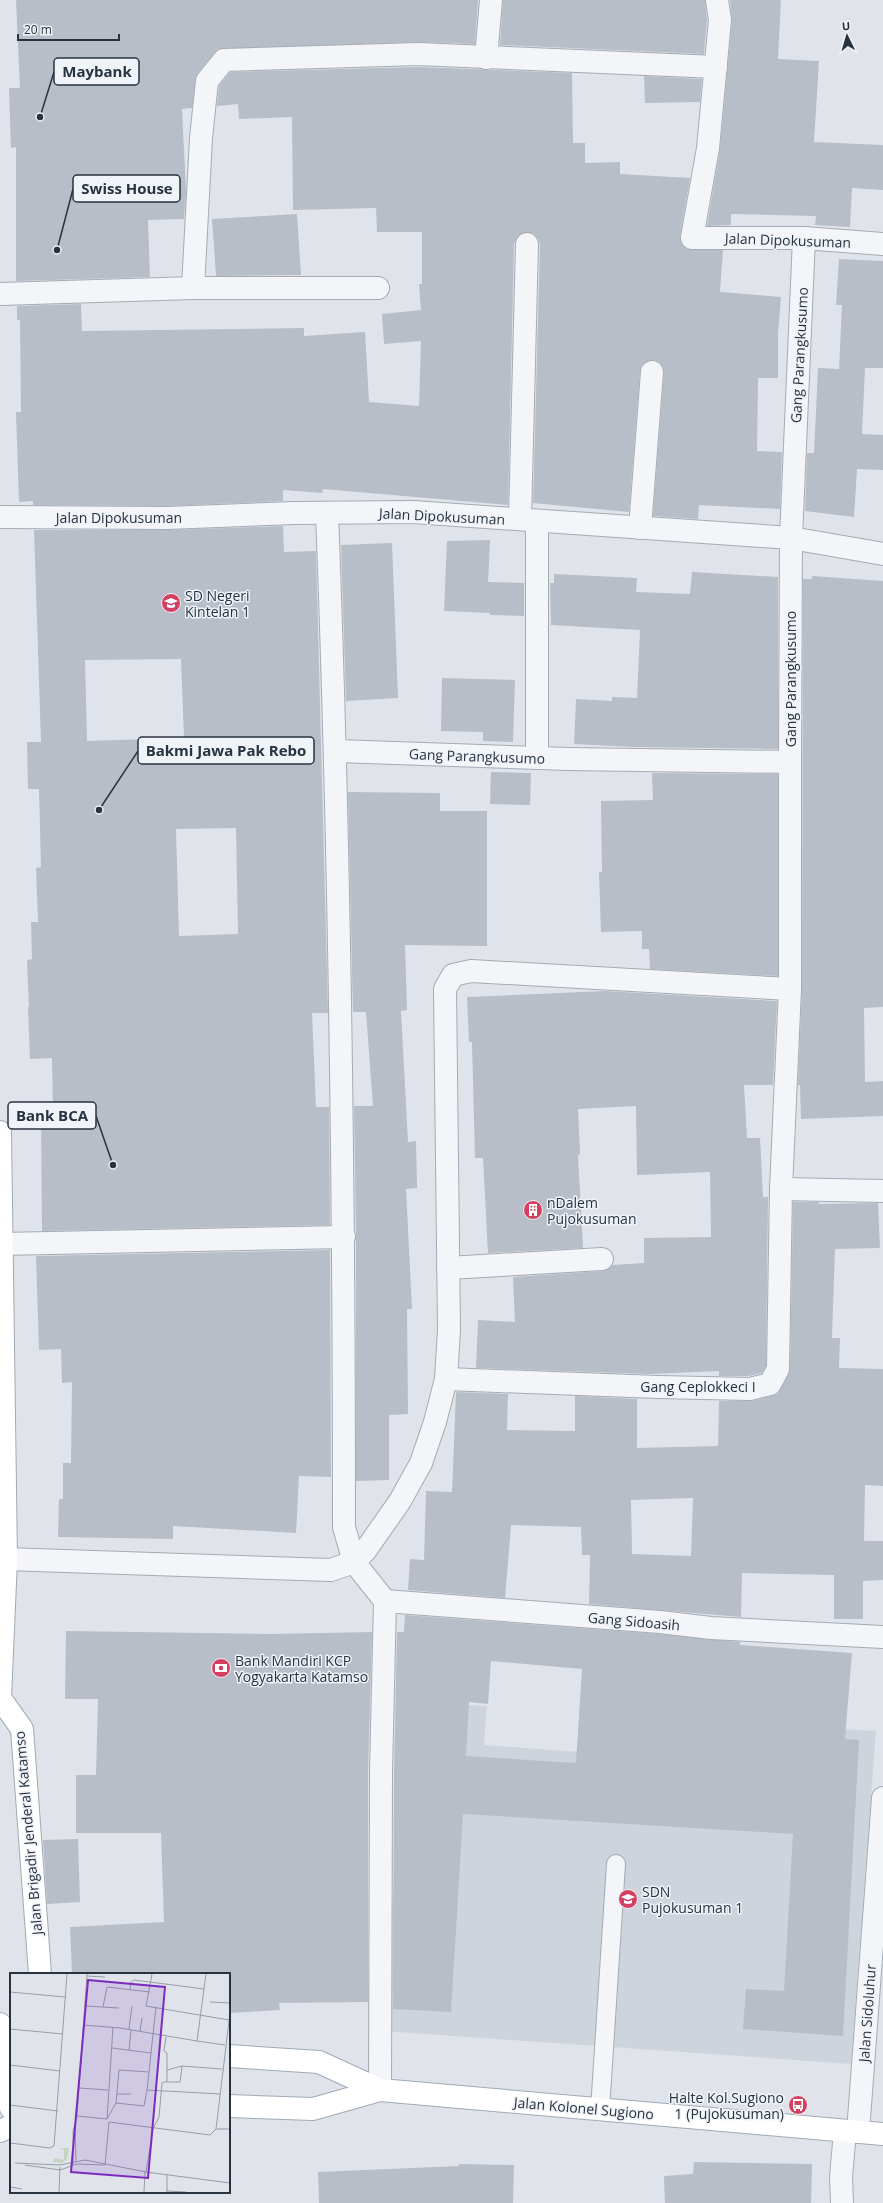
<svg xmlns="http://www.w3.org/2000/svg" width="883" height="2203" font-family="'Open Sans',sans-serif">
	<style>
		.built { fill: #ced4dc }
		.building { fill: #b7bec7; fill-rule: evenodd }
		.lines { fill: none; stroke-linecap: round; stroke-linejoin: round }
		.lane-casing { stroke: #a5abb4; stroke-width: 20 }
		.street-casing { stroke: #a5abb4; stroke-width: 24 }
		.primary-casing { stroke: #9faab6; stroke-width: 24 }
		.lane { stroke: #f3f5f8; stroke-width: 18 }
		.street { stroke: #f3f5f8; stroke-width: 22 }
		.primary { stroke: #fff; stroke-width: 22 }
		.labels { text-anchor: middle; dominant-baseline: central; stroke-width: 3; stroke-linejoin: round; paint-order: stroke }
		.street-label { font-size: 14px; fill: #283342; stroke: #f0f3f7 }
		.poi-label { font-size: 14px; fill: #283342; stroke: #f0f3f7; text-anchor: start }
		.inset-road { fill: none; stroke: #969da7; stroke-width: 1 }
		.view { fill: #7b2cbf; fill-opacity: 0.15; stroke: #7b2cbf; stroke-width: 2 }
		.inset-edge { fill: none; stroke: #283342; stroke-width: 2 }
		.leader { fill: none; stroke: #283342; stroke-width: 1.5 }
		.callout-dot { fill: #283342; stroke: #f0f3f7; stroke-width: 1.5 }
		.callout { fill: #f0f3f7; stroke: #283342; stroke-width: 1.5 }
		.callout-label { font-size: 15px; text-anchor: middle; font-weight: bold; fill: #283342 }
	</style>
	<rect width="100%" height="100%" fill="#e0e4ea"/>
	<polygon class="built" points="407,1701 487,1706 484,1745 791,1767 794,1726 876,1731 851,2064 383,2031"/>
	<g class="building">
		<polygon points="16,0 478,0 475,44 418,42 218,49 197,74 192,108 182,109 186,191 184,219 148,220 150,277 16,281 16,147 11,148 9,88 20,88"/>
		<polygon points="503,0 705,0 707,20 704,54 500,45"/>
		<polygon points="730,0 781,0 778,59 819,61 814,142 883,145 883,190 852,188 850,227 815,225 816,216 731,214 731,225 707,226 720,149 732,21"/>
		<polygon points="418,67 572,73 573,143 585,143 585,163 620,162 620,174 690,178 680,236 681,243 685,248 692,250 723,250 720,292 781,297 778,334 778,378 758,378 757,451 782,452 780,509 699,505 698,519 653,516 664,373 663,367 659,362 653,360 642,365 640,371 629,512 533,503 540,244 538,238 534,234 527,232 517,237 514,244 508,505 323,489 322,493 283,490 283,501 167,506 33,505 33,501 19,502 16,412 21,412 20,320 17,320 17,306 81,304 82,331 304,328 304,336 365,332 369,402 419,406 421,341 384,344 382,314 421,310 419,284 422,284 422,232 377,232 376,208 293,210 292,117 239,119 238,104 217,106 219,86 230,72"/>
		<polygon points="644,76 702,79 700,102 645,103"/>
		<polygon points="297,214 301,275 216,276 212,219"/>
		<polygon points="839,259 883,261 883,368 865,368 862,434 883,435 883,470 857,469 854,517 805,511 807,453 814,453 818,368 839,369 842,305 836,305"/>
		<path d="M 283,526 L 284,552 L 316,551 L 328,1013 L 312,1013 L 316,1107 L 329,1107 L 330,1225 L 42,1231 L 41,1115 L 53,1115 L 52,1058 L 30,1059 L 28,1007 L 29,1007 L 27,960 L 32,959 L 31,922 L 38,922 L 36,868 L 41,867 L 39,789 L 28,789 L 27,742 L 41,742 L 34,530 L 167,530 ZM 181,659 L 184,738 L 87,741 L 85,660 ZM 236,828 L 238,934 L 179,936 L 176,829 Z"/>
		<polygon points="490,540 488,582 524,583 524,616 490,615 490,613 444,611 447,541"/>
		<polygon points="392,543 398,698 346,701 341,545"/>
		<polygon points="692,572 778,577 778,749 633,747 574,744 576,699 612,701 612,697 637,698 640,630 551,625 550,583 554,583 554,574 637,578 636,592 690,594"/>
		<polygon points="812,576 883,581 883,1007 864,1008 865,1082 883,1081 883,1116 801,1119 800,1085 798,1085 802,989 803,579 812,579"/>
		<polygon points="442,678 515,680 513,742 483,741 483,732 441,731"/>
		<polygon points="491,772 531,773 530,805 490,804"/>
		<polygon points="652,773 778,774 778,976 650,969 649,949 642,949 642,931 601,932 599,872 602,872 601,801 653,800"/>
		<polygon points="348,792 440,793 440,811 487,811 487,946 405,945 407,1010 401,1011 408,1142 416,1141 417,1188 406,1189 412,1309 407,1309 408,1414 389,1415 389,1480 356,1481 356,1237 354,1106 373,1106 366,1012 353,1012"/>
		<polygon points="605,991 777,1001 773,1085 744,1085 747,1138 760,1138 763,1197 768,1197 766,1366 762,1373 749,1376 719,1376 719,1371 649,1374 476,1368 478,1320 515,1322 513,1277 603,1271 613,1265 644,1263 644,1238 711,1237 710,1172 637,1175 636,1106 578,1109 580,1154 578,1155 583,1248 488,1253 483,1158 475,1158 472,1042 469,1042 467,997"/>
		<path d="M 793,1202 L 819,1202 L 819,1204 L 878,1203 L 880,1248 L 835,1249 L 832,1338 L 840,1338 L 839,1368 L 883,1369 L 883,1486 L 865,1485 L 864,1541 L 883,1541 L 883,1580 L 863,1581 L 863,1619 L 834,1619 L 834,1575 L 742,1573 L 741,1617 L 589,1604 L 590,1555 L 582,1555 L 581,1527 L 511,1525 L 505,1598 L 408,1590 L 410,1559 L 424,1560 L 426,1491 L 452,1492 L 456,1392 L 508,1394 L 507,1430 L 575,1431 L 575,1396 L 637,1399 L 637,1448 L 718,1446 L 719,1401 L 753,1401 L 778,1394 L 790,1369 ZM 693,1498 L 691,1556 L 632,1554 L 631,1500 Z"/>
		<polygon points="330,1250 331,1477 299,1476 296,1533 173,1526 173,1539 58,1537 59,1499 63,1499 63,1463 71,1463 72,1382 62,1383 61,1349 39,1350 36,1256"/>
		<path d="M 405,1615 L 659,1634 L 740,1642 L 740,1645 L 852,1653 L 845,1739 L 859,1740 L 843,2036 L 743,2029 L 746,1989 L 784,1991 L 793,1834 L 463,1814 L 451,2012 L 393,2009 L 394,1772 L 397,1632 L 404,1632 ZM 491,1661 L 582,1669 L 576,1763 L 466,1756 L 469,1702 L 488,1704 Z"/>
		<polygon points="66,1631 270,1634 372,1632 368,1772 368,2002 279,2003 280,2010 229,2013 229,1974 72,1974 70,1927 164,1922 161,1833 76,1833 76,1775 96,1775 98,1699 65,1699"/>
		<polygon points="78,1839 80,1902 47,1904 43,1840"/>
		<polygon points="694,2162 812,2164 811,2203 665,2203 664,2176 693,2174"/>
		<polygon points="459,2164 514,2165 513,2203 319,2203 318,2172 459,2166"/>
	</g>
	<g class="lines">
		<g class="lane-casing">
			<polyline id="lane" points="600,2110 616,1864"/>
		</g>
		<g class="street-casing">
			<g id="street">
				<polyline points="717,0 720,20 708,148 692,238 804,238 883,244"/>
				<polyline points="486,58 491,0"/>
				<polyline points="193,288 201,138 207,81 224,60 418,54 716,67"/>
				<polyline points="0,294 193,288 378,288"/>
				<path d="M 327,513 C 340,851 344,1189 344,1527 L 354,1562 L 385,1601 L 381,1772 L 380,2090"/>
				<polyline points="0,517 167,518 294,513 413,512 791,538 883,554"/>
				<polyline points="520,519 527,244"/>
				<polyline points="640,528 652,372"/>
				<polyline points="337,751 568,759 790,762 791,538 804,238"/>
				<polyline points="537,758 537,521"/>
				<polyline points="781,1189 790,989"/>
				<polyline points="1,1244 344,1237"/>
				<polyline points="448,1268 602,1259"/>
				<polyline points="446,1379 658,1387 750,1389 770,1384 778,1369 781,1189 883,1191"/>
				<polyline points="6,1559 331,1570 354,1562 365,1551 400,1501 421,1463 435,1422 446,1379 449,1330 445,989 453,975 471,971 790,989 790,762"/>
				<polyline points="385,1601 660,1622 711,1628 883,1637"/>
				<polyline points="858,2132 883,1798"/>
				<polyline points="842,2203 841,2177 845,2131"/>
			</g>
		</g>
		<g class="primary-casing">
			<g id="primary">
				<polyline points="0,1132 6,1559 0,1698"/>
				<polyline points="0,1698 22,1729 40,1974"/>
				<polyline points="0,2024 11,2108"/>
				<polyline points="229,2056 319,2062 380,2090 883,2134"/>
				<polyline points="229,2106 313,2109 380,2090"/>
				<polyline points="0,2131 11,2126"/>
			</g>
		</g>
		<use href="#lane" class="lane"/>
		<use href="#street" class="street"/>
		<use href="#primary" class="primary"/>
	</g>
	<defs>
		<g id="school-disc" transform="scale(1)"><circle r="9.5" fill="#d44062" stroke="#f0f3f7"/><path d="M0-5L7-2L0 1L-7-2ZM-4 1L0 2.5L4 1V4Q0 6-4 4Z" fill="#fff"/></g>
		<g id="building-disc" transform="scale(1)"><circle r="9.5" fill="#d44062" stroke="#f0f3f7"/><path d="M-4-6H4V6H1V3H-1V6H-4ZM-2.5-4.3h1.7v1.8h-1.7ZM.8-4.3h1.7v1.8H.8ZM-2.5-1h1.7V.8h-1.7ZM.8-1h1.7V.8H.8Z" fill="#fff"/></g>
		<g id="bank-disc" transform="scale(1)"><circle r="9.5" fill="#d44062" stroke="#f0f3f7"/><path d="M-6-4H6V4H-6ZM0-2.3a2.3 2.3 0 1 0 0 4.6a2.3 2.3 0 1 0 0-4.6Z" fill="#fff"/></g>
		<g id="bus-disc" transform="scale(1)"><circle r="9.5" fill="#d44062" stroke="#f0f3f7"/><path d="M-5-6H5V4H4V6H2V4H-2V6H-4V4H-5ZM-3.5-4V0h7V-4ZM-3.5 1.2v1.5H-2V1.2ZM2 1.2v1.5H3.5V1.2Z" fill="#fff"/></g>
	</defs>
	<g fill-rule="evenodd">
		<use href="#school-disc" x="171" y="603"/>
		<use href="#building-disc" x="533" y="1210"/>
		<use href="#bank-disc" x="221" y="1668"/>
		<use href="#school-disc" x="628" y="1899"/>
		<use href="#bus-disc" x="798" y="2105"/>
	</g>
	<g class="labels">
		<g class="street-label">
			<text transform="translate(788 240) rotate(2)">Jalan Dipokusuman</text>
			<text transform="translate(799 355) rotate(-87)">Gang Parangkusumo</text>
			<text transform="translate(442 516) rotate(3)">Jalan Dipokusuman</text>
			<text x="119" y="517">Jalan Dipokusuman</text>
			<text transform="translate(790 679) rotate(-90)">Gang Parangkusumo</text>
			<text transform="translate(477 756) rotate(2)">Gang Parangkusumo</text>
			<text x="698" y="1386">Gang Ceplokkeci I</text>
			<text transform="translate(634 1621) rotate(5)">Gang Sidoasih</text>
			<text transform="translate(28 1833) rotate(-95)">Jalan Brigadir Jenderal Katamso</text>
			<text transform="translate(867 2013) rotate(-86)">Jalan Sidoluhur</text>
			<text transform="translate(584 2108) rotate(5)">Jalan Kolonel Sugiono</text>
		</g>
		<g class="poi-label">
			<text x="185" y="595">SD Negeri<tspan x="185" dy="16">Kintelan 1</tspan></text>
			<text x="547" y="1202">nDalem<tspan x="547" dy="16">Pujokusuman</tspan></text>
			<text x="235" y="1660">Bank Mandiri KCP<tspan x="235" dy="16">Yogyakarta Katamso</tspan></text>
			<text x="642" y="1891">SDN<tspan x="642" dy="16">Pujokusuman 1</tspan></text>
			<text x="784" y="2097" text-anchor="end">Halte Kol.Sugiono<tspan x="784" dy="16">1 (Pujokusuman)</tspan></text>
		</g>
	</g>
	<g transform="translate(10 1973)">
		<rect width="220" height="220" fill="#e0e4ea"/>
		<path d="M 49,175 L 59,175 L 57,186 L 52,190 L 43,189 L 44,185 L 54,187 L 54,177 Z" fill="#c7d4c1"/>
		<path class="inset-road" d="M 142,1 L 136,33 L 219,47M 196,1 L 187,68 L 215,72M 77,3 L 95,4M 120,16 L 121,9 L 124,7 L 194,16M 0,19 L 55,24M 200,29 L 220,30M 75,33 L 109,35M 93,34 L 97,14 L 140,19M 73,52 L 110,55 L 187,68M 0,56 L 53,61M 119,56 L 122,33M 130,58 L 132,45M 102,75 L 141,80 L 146,34M 119,77 L 121,57M 0,92 L 50,98M 157,97 L 172,93 L 212,96M 156,109 L 170,109 L 172,93M 69,115 L 98,117M 137,117 L 139,99M 107,121 L 121,121M 106,130 L 134,133 L 137,117 L 210,121M 0,132 L 48,138M 67,143 L 97,146 L 106,130 L 109,97 L 139,99 L 141,80M 97,146 L 103,54M 65,155 L 66,189M 206,156 L 220,40M 206,156 L 220,156M 0,170 L 40,175 L 44,173 L 57,1M 5,190 L 50,192 L 75,187 L 136,199 L 220,210M 15,192 L 50,197 L 67,191 L 95,192M 63,192 L 63,158 L 67,143 L 77,1M 95,192 L 99,149 L 200,162 L 206,156M 136,199 L 143,156 L 149,144 L 152,110 L 157,108 L 157,80 L 154,78 L 156,64M 157,202 L 157,219M 0,214 L 12,216M 157,218 L 176,219M 49,219 L 50,194M 134,219 L 135,199"/>
		<path class="view" d="M 78,7 L 155,14 L 138,205 L 61,199 Z"/>
		<rect width="220" height="220" class="inset-edge"/>
	</g>
	<path class="leader" d="M40 117L54 72M57 250L73 189M99 810L138 751M113 1165L96 1116"/>
	<g class="callout-dot">
		<circle cx="40" cy="117" r="4"/>
		<circle cx="57" cy="250" r="4"/>
		<circle cx="99" cy="810" r="4"/>
		<circle cx="113" cy="1165" r="4"/>
	</g>
	<g class="callout">
		<rect x="54" y="58" width="85" height="27" rx="4"/>
		<rect x="73" y="175" width="107" height="27" rx="4"/>
		<rect x="138" y="737" width="176" height="27" rx="4"/>
		<rect x="8" y="1102" width="88" height="27" rx="4"/>
	</g>
	<g class="callout-label">
		<text x="97" y="77">Maybank</text>
		<text x="127" y="194">Swiss House</text>
		<text x="226" y="756">Bakmi Jawa Pak Rebo</text>
		<text x="52" y="1121">Bank BCA</text>
	</g>
	<g transform="translate(847 36) rotate(355)" stroke="#f0f3f7" stroke-width="3" paint-order="stroke">
	<path d="M0-3L7 15L0 10L-7 15Z" fill="#283342"/>
	<text y="-6" font-size="11" font-weight="bold" text-anchor="middle" fill="#283342">U</text>
	</g>
	<path d="M18 34v6h101v-6" fill="none" stroke="#283342" stroke-width="2"/>
	<text x="24" y="34" font-size="12" fill="#283342" stroke="#f0f3f7" stroke-width="3" paint-order="stroke">20 m</text>
</svg>
